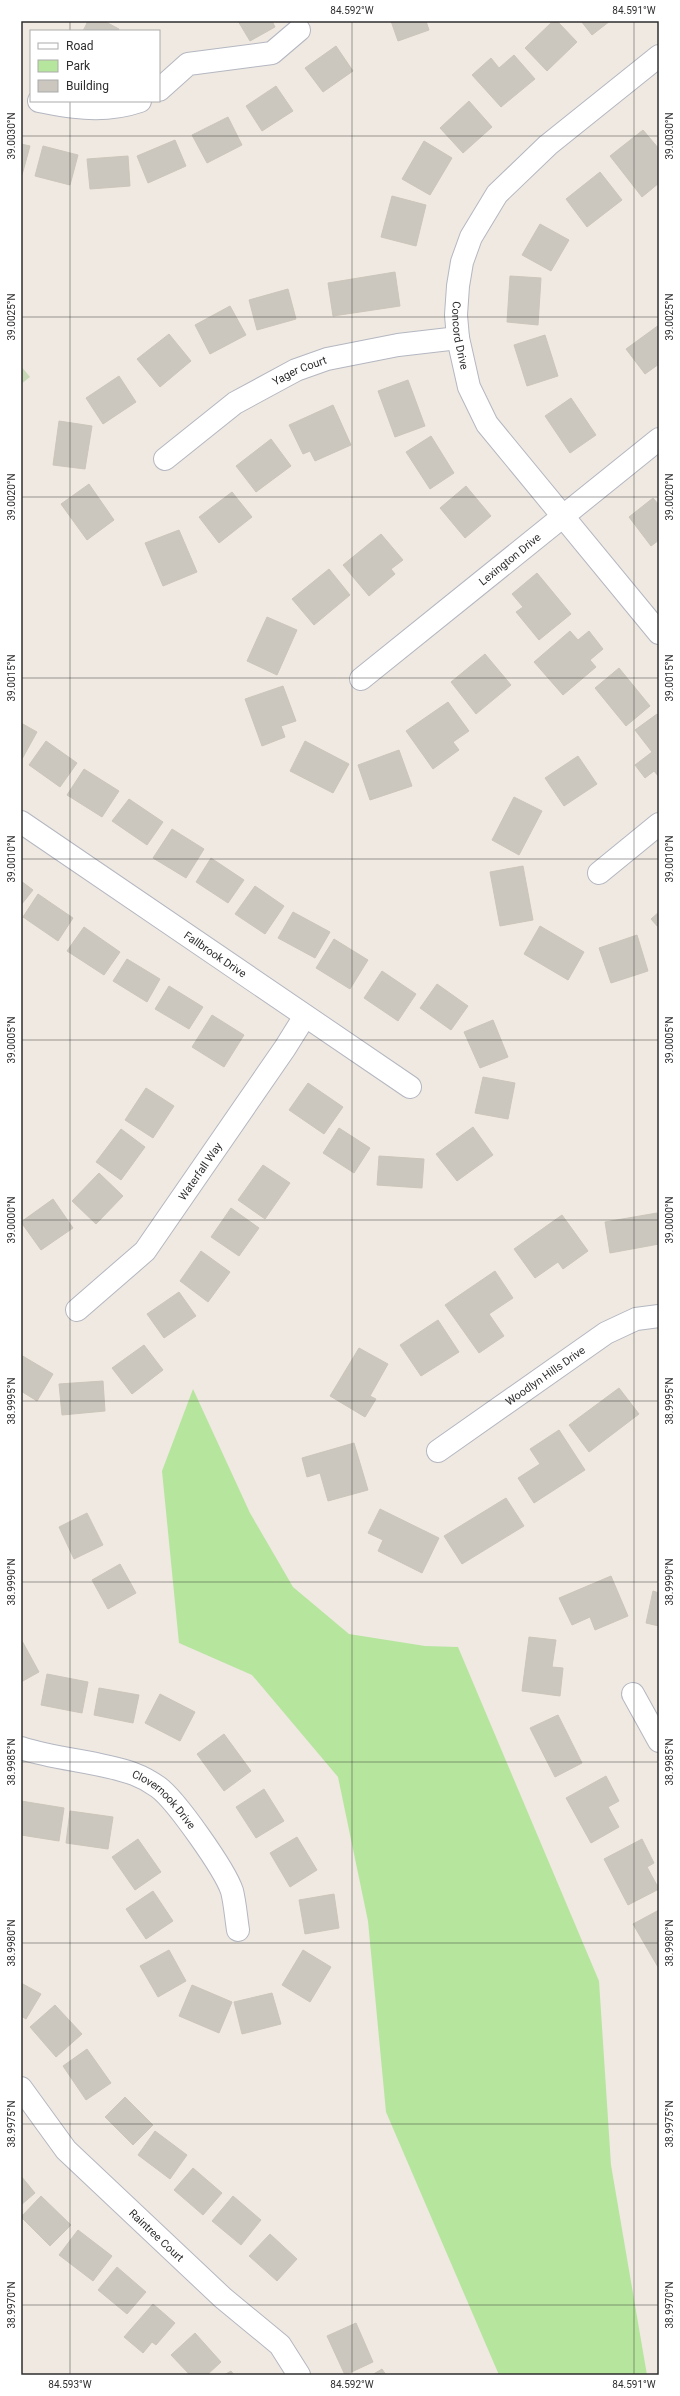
<svg xmlns="http://www.w3.org/2000/svg" width="680" height="2396" font-family="Roboto,sans-serif">
	<style>
		.green { fill: #b6e59e }
		.cemetery { fill: #c8d9b8 }
		.building { fill: #cbc7bf; stroke: #cbc5ba }
		.lines { fill: none; stroke-linecap: round; stroke-linejoin: round }
		.minor-casing { stroke: #b4b7c1; stroke-width: 24 }
		.minor { stroke: #fff; stroke-width: 22 }
		.ticks { fill: none; stroke: #2e2e2e; stroke-width: 1; stroke-opacity: 0.45 }
		.labels { text-anchor: middle; dominant-baseline: central; stroke-width: 3; stroke-linejoin: round; paint-order: stroke }
		.street-label { font-size: 11px; fill: #2e2e2e; stroke: #fff }
		.neatline { fill: none; stroke: #2e2e2e; stroke-width: 1.5 }
		.ticks-label { font-size: 10px; text-anchor: middle; fill: #2e2e2e }
	</style>
	<rect width="100%" height="100%" fill="#efe9e1"/>
	<polygon class="green" points="193,1389 250,1513 293,1587 349,1634 425,1646 458,1647 599,1981 611,2165 647,2375 499,2375 386,2112 368,1921 338,1777 252,1675 179,1643 162,1471"/>
	<polygon class="cemetery" points="21,366 30,377 21,384"/>
	<g class="building">
		<polygon points="88,21 104,21 119,29 118,31 83,31"/>
		<polygon points="238,21 272,21 275,27 250,41"/>
		<polygon points="391,21 426,21 429,30 398,41"/>
		<polygon points="553,21 557,21 577,42 547,71 525,48"/>
		<polygon points="581,21 610,21 592,35"/>
		<polygon points="336,46 353,71 323,92 305,68"/>
		<polygon points="514,55 535,79 501,107 472,75 491,58 499,68"/>
		<polygon points="276,86 293,111 262,131 246,106"/>
		<polygon points="469,101 492,127 463,153 440,128"/>
		<polygon points="228,117 242,145 207,163 192,135"/>
		<polygon points="643,130 659,149 659,183 642,197 610,156"/>
		<polygon points="175,140 186,166 148,183 137,156"/>
		<polygon points="424,141 452,158 430,195 402,179"/>
		<polygon points="21,144 30,146 22,175 21,175"/>
		<polygon points="43,146 78,155 70,185 35,176"/>
		<polygon points="128,156 130,186 90,189 87,159"/>
		<polygon points="600,172 622,200 587,227 566,199"/>
		<polygon points="392,196 426,205 416,246 381,237"/>
		<polygon points="540,224 569,240 551,271 522,255"/>
		<polygon points="395,272 400,306 333,316 328,283"/>
		<polygon points="510,276 541,278 538,325 507,322"/>
		<polygon points="288,289 296,319 257,330 249,300"/>
		<polygon points="230,306 246,335 210,354 195,325"/>
		<polygon points="659,325 659,364 645,374 626,349"/>
		<polygon points="169,334 191,361 160,387 137,359"/>
		<polygon points="545,335 558,376 527,386 514,345"/>
		<polygon points="119,376 136,402 103,424 86,398"/>
		<polygon points="408,380 425,426 395,437 378,391"/>
		<polygon points="571,398 596,435 570,453 545,416"/>
		<polygon points="333,405 351,445 315,461 310,451 303,454 289,425"/>
		<polygon points="59,421 92,426 85,469 53,465"/>
		<polygon points="431,436 454,473 430,489 406,452"/>
		<polygon points="271,439 291,466 256,492 236,466"/>
		<polygon points="89,484 114,520 87,540 61,504"/>
		<polygon points="466,486 491,516 465,538 440,508"/>
		<polygon points="232,492 252,517 219,543 199,517"/>
		<polygon points="653,498 659,505 659,540 651,546 629,517"/>
		<polygon points="179,530 197,572 163,586 145,543"/>
		<polygon points="381,534 403,560 391,569 395,574 369,596 343,565"/>
		<polygon points="329,569 350,595 314,625 292,599"/>
		<polygon points="537,573 571,614 539,640 516,612 523,607 512,594"/>
		<polygon points="267,617 297,630 277,675 247,661"/>
		<polygon points="570,631 578,640 589,631 603,649 590,660 596,667 563,695 534,662"/>
		<polygon points="485,654 511,685 476,714 451,682"/>
		<polygon points="619,668 650,706 626,726 595,688"/>
		<polygon points="283,686 296,721 281,726 285,737 262,746 245,699"/>
		<polygon points="448,702 469,731 453,742 459,750 433,769 406,731"/>
		<polygon points="657,714 659,716 659,777 654,771 645,778 635,765 652,752 635,730"/>
		<polygon points="21,723 37,732 22,759 21,759"/>
		<polygon points="46,741 77,763 60,787 29,765"/>
		<polygon points="305,741 349,764 333,793 290,771"/>
		<polygon points="399,750 412,786 370,800 358,765"/>
		<polygon points="578,756 597,784 564,806 545,778"/>
		<polygon points="84,769 119,791 102,817 67,795"/>
		<polygon points="514,797 542,811 519,855 492,840"/>
		<polygon points="129,799 163,822 147,845 112,821"/>
		<polygon points="172,829 204,849 186,878 153,858"/>
		<polygon points="211,858 244,880 228,903 196,882"/>
		<polygon points="523,866 533,920 500,926 490,872"/>
		<polygon points="21,881 33,890 21,905"/>
		<polygon points="255,886 284,906 265,934 235,914"/>
		<polygon points="38,894 73,918 58,941 23,917"/>
		<polygon points="293,912 330,932 315,958 278,938"/>
		<polygon points="659,912 659,928 651,919"/>
		<polygon points="540,926 584,952 568,980 524,954"/>
		<polygon points="84,927 120,952 104,975 67,951"/>
		<polygon points="637,935 648,971 611,983 599,948"/>
		<polygon points="334,939 368,960 350,989 316,968"/>
		<polygon points="127,959 160,979 147,1002 113,981"/>
		<polygon points="382,971 416,994 398,1021 364,998"/>
		<polygon points="437,984 468,1006 451,1030 420,1008"/>
		<polygon points="169,986 203,1007 189,1029 155,1009"/>
		<polygon points="212,1015 244,1035 224,1067 192,1047"/>
		<polygon points="493,1020 508,1057 480,1068 464,1032"/>
		<polygon points="483,1077 515,1083 508,1119 475,1113"/>
		<polygon points="308,1083 343,1107 324,1134 289,1110"/>
		<polygon points="146,1088 174,1106 153,1138 125,1120"/>
		<polygon points="473,1127 493,1155 457,1181 436,1154"/>
		<polygon points="339,1128 370,1148 354,1173 323,1153"/>
		<polygon points="121,1129 145,1147 121,1180 96,1162"/>
		<polygon points="379,1156 424,1159 422,1188 377,1185"/>
		<polygon points="263,1165 290,1183 265,1219 238,1200"/>
		<polygon points="99,1173 123,1196 96,1224 72,1201"/>
		<polygon points="53,1199 73,1228 41,1250 21,1222"/>
		<polygon points="231,1208 259,1228 239,1256 211,1237"/>
		<polygon points="657,1213 659,1244 610,1253 605,1222"/>
		<polygon points="562,1215 588,1251 563,1269 558,1262 535,1278 514,1249"/>
		<polygon points="201,1251 230,1272 208,1302 180,1281"/>
		<polygon points="495,1271 513,1298 489,1314 504,1336 479,1353 445,1305"/>
		<polygon points="179,1292 196,1316 164,1338 147,1314"/>
		<polygon points="438,1320 459,1352 421,1376 400,1345"/>
		<polygon points="144,1345 163,1370 132,1394 112,1368"/>
		<polygon points="359,1348 388,1364 370,1396 376,1399 365,1417 330,1396"/>
		<polygon points="21,1355 53,1374 37,1401 21,1391"/>
		<polygon points="103,1381 105,1411 62,1415 59,1384"/>
		<polygon points="619,1388 639,1414 589,1452 569,1425"/>
		<polygon points="559,1430 585,1470 534,1503 518,1478 540,1464 530,1449"/>
		<polygon points="354,1443 368,1490 328,1501 320,1473 307,1477 302,1458"/>
		<polygon points="506,1498 524,1526 462,1564 444,1536"/>
		<polygon points="380,1509 439,1538 422,1573 378,1551 383,1540 368,1533"/>
		<polygon points="87,1513 103,1545 74,1559 59,1527"/>
		<polygon points="120,1564 136,1593 108,1609 92,1580"/>
		<polygon points="611,1576 628,1616 595,1630 590,1617 572,1625 559,1598"/>
		<polygon points="653,1591 659,1593 659,1626 646,1623"/>
		<polygon points="529,1637 556,1640 552,1667 563,1668 560,1696 522,1691"/>
		<polygon points="21,1639 39,1672 21,1682"/>
		<polygon points="47,1674 88,1682 82,1713 41,1705"/>
		<polygon points="99,1688 139,1695 133,1723 94,1715"/>
		<polygon points="160,1694 195,1712 180,1741 145,1723"/>
		<polygon points="558,1715 582,1763 555,1777 530,1728"/>
		<polygon points="224,1734 251,1771 224,1791 197,1754"/>
		<polygon points="606,1776 619,1801 608,1807 619,1827 591,1843 566,1798"/>
		<polygon points="264,1789 284,1821 256,1838 236,1807"/>
		<polygon points="21,1801 64,1808 59,1841 21,1835"/>
		<polygon points="70,1811 113,1817 108,1849 66,1843"/>
		<polygon points="297,1837 317,1870 290,1887 270,1853"/>
		<polygon points="138,1839 161,1872 135,1890 112,1857"/>
		<polygon points="642,1839 654,1863 647,1867 659,1889 628,1905 604,1859"/>
		<polygon points="153,1891 173,1921 146,1939 126,1909"/>
		<polygon points="334,1894 339,1928 305,1934 299,1900"/>
		<polygon points="659,1910 659,1967 658,1967 633,1924"/>
		<polygon points="169,1950 186,1981 158,1997 140,1966"/>
		<polygon points="303,1950 331,1967 310,2002 282,1985"/>
		<polygon points="21,1983 41,1994 26,2019 21,2016"/>
		<polygon points="192,1985 232,2002 219,2033 179,2016"/>
		<polygon points="272,1993 281,2024 242,2034 234,2002"/>
		<polygon points="55,2005 82,2034 56,2057 30,2027"/>
		<polygon points="87,2049 111,2083 86,2100 63,2066"/>
		<polygon points="125,2097 153,2125 133,2145 105,2117"/>
		<polygon points="155,2131 187,2155 170,2179 138,2155"/>
		<polygon points="193,2168 222,2193 203,2215 174,2190"/>
		<polygon points="21,2176 35,2193 21,2205"/>
		<polygon points="41,2196 71,2225 50,2246 21,2217"/>
		<polygon points="233,2196 261,2220 241,2245 212,2221"/>
		<polygon points="78,2230 112,2256 93,2281 59,2255"/>
		<polygon points="270,2234 297,2259 277,2281 249,2256"/>
		<polygon points="117,2267 146,2292 127,2314 98,2290"/>
		<polygon points="153,2304 175,2323 156,2345 152,2342 143,2353 124,2337"/>
		<polygon points="356,2323 373,2362 345,2375 327,2336"/>
		<polygon points="195,2333 221,2362 207,2375 190,2375 171,2355"/>
		<polygon points="382,2369 386,2375 372,2375"/>
		<polygon points="231,2371 234,2375 224,2375"/>
	</g>
	<g class="lines">
		<g class="minor-casing">
			<g id="minor">
				<path id="s1" d="M 659,56 L 548,145 L 497,194 L 471,237 L 462,262 L 458,286 L 456,315 L 458,338 L 469,387 L 487,424 L 659,633"/>
				<polyline points="159,90 188,64 272,53 299,30"/>
				<path d="M 39,101 C 74,108 105,113 140,101"/>
				<path id="s2" d="M 165,459 L 235,403 L 296,370 L 327,359 L 398,345 L 458,338"/>
				<path id="s3" d="M 361,679 L 659,439"/>
				<path id="s4" d="M 21,822 L 410,1087"/>
				<polyline points="599,873 659,824"/>
				<path id="s5" d="M 77,1310 L 145,1251 L 285,1048 L 305,1016"/>
				<path id="s6" d="M 438,1451 L 606,1333 L 636,1319 L 659,1316"/>
				<polyline points="633,1694 659,1741"/>
				<path id="s7" d="M 21,1748 C 58,1760 98,1761 134,1774 C 142,1777 151,1782 158,1787 C 176,1800 225,1870 232,1891 C 235,1903 236,1917 238,1930"/>
				<path id="s8" d="M 21,2088 L 66,2150 L 223,2298 L 280,2345 L 299,2375"/>
			</g>
		</g>
		<use href="#minor" class="minor"/>
	</g>
	<path class="ticks" d="M 70,21 L 70,31M 352,21 L 352,2375M 634,21 L 634,2375M 70,101 L 70,2375M 21,136 L 659,136M 21,317 L 659,317M 21,497 L 659,497M 21,678 L 659,678M 21,859 L 659,859M 21,1040 L 659,1040M 21,1220 L 659,1220M 21,1401 L 659,1401M 21,1582 L 659,1582M 21,1762 L 659,1762M 21,1943 L 659,1943M 21,2124 L 659,2124M 21,2305 L 659,2305"/>
	<g class="labels">
		<g class="street-label">
			<text stroke="none"><textPath href="#s1" startOffset="364">Concord Drive</textPath></text>
			<text stroke="none"><textPath href="#s2" startOffset="162">Yager Court</textPath></text>
			<text stroke="none"><textPath href="#s3" startOffset="191">Lexington Drive</textPath></text>
			<text stroke="none"><textPath href="#s4" startOffset="235">Fallbrook Drive</textPath></text>
			<text stroke="none"><textPath href="#s5" startOffset="187">Waterfall Way</textPath></text>
			<text stroke="none"><textPath href="#s6" startOffset="131">Woodlyn Hills Drive</textPath></text>
			<text stroke="none"><textPath href="#s7" startOffset="156">Clovernook Drive</textPath></text>
			<text stroke="none"><textPath href="#s8" startOffset="201">Raintree Court</textPath></text>
		</g>
	</g>
	<rect width="680" height="2396" fill="none" stroke="#ffffff" stroke-width="44"/>
	<rect x="30" y="30" width="130" height="72" fill="#ffffff" stroke="#ababab"/>
	<rect x="38" y="43" width="20" height="6" fill="#ffffff" stroke="#ababab"/>
	<text x="66" y="50" font-size="12" fill="#2e2e2e">Road</text>
	<rect x="38" y="60" width="20" height="12" fill="#b6e59e" stroke="#ababab"/>
	<text x="66" y="70" font-size="12" fill="#2e2e2e">Park</text>
	<rect x="38" y="80" width="20" height="12" fill="#cbc7bf" stroke="#ababab"/>
	<text x="66" y="90" font-size="12" fill="#2e2e2e">Building</text>
	<rect x="22" y="22" width="636" height="2352" class="neatline"/>
	<g class="ticks-label">
		<text x="352" y="14">84.592°W</text>
		<text x="634" y="14">84.591°W</text>
		<text transform="translate(11 136) rotate(-90)" y="4">39.0030°N</text>
		<text transform="translate(669 136) rotate(-90)" y="4">39.0030°N</text>
		<text transform="translate(11 317) rotate(-90)" y="4">39.0025°N</text>
		<text transform="translate(669 317) rotate(-90)" y="4">39.0025°N</text>
		<text transform="translate(11 497) rotate(-90)" y="4">39.0020°N</text>
		<text transform="translate(669 497) rotate(-90)" y="4">39.0020°N</text>
		<text transform="translate(11 678) rotate(-90)" y="4">39.0015°N</text>
		<text transform="translate(669 678) rotate(-90)" y="4">39.0015°N</text>
		<text transform="translate(11 859) rotate(-90)" y="4">39.0010°N</text>
		<text transform="translate(669 859) rotate(-90)" y="4">39.0010°N</text>
		<text transform="translate(11 1040) rotate(-90)" y="4">39.0005°N</text>
		<text transform="translate(669 1040) rotate(-90)" y="4">39.0005°N</text>
		<text transform="translate(11 1220) rotate(-90)" y="4">39.0000°N</text>
		<text transform="translate(669 1220) rotate(-90)" y="4">39.0000°N</text>
		<text transform="translate(11 1401) rotate(-90)" y="4">38.9995°N</text>
		<text transform="translate(669 1401) rotate(-90)" y="4">38.9995°N</text>
		<text transform="translate(11 1582) rotate(-90)" y="4">38.9990°N</text>
		<text transform="translate(669 1582) rotate(-90)" y="4">38.9990°N</text>
		<text transform="translate(11 1762) rotate(-90)" y="4">38.9985°N</text>
		<text transform="translate(669 1762) rotate(-90)" y="4">38.9985°N</text>
		<text transform="translate(11 1943) rotate(-90)" y="4">38.9980°N</text>
		<text transform="translate(669 1943) rotate(-90)" y="4">38.9980°N</text>
		<text transform="translate(11 2124) rotate(-90)" y="4">38.9975°N</text>
		<text transform="translate(669 2124) rotate(-90)" y="4">38.9975°N</text>
		<text transform="translate(11 2305) rotate(-90)" y="4">38.9970°N</text>
		<text transform="translate(669 2305) rotate(-90)" y="4">38.9970°N</text>
		<text x="70" y="2388">84.593°W</text>
		<text x="352" y="2388">84.592°W</text>
		<text x="634" y="2388">84.591°W</text>
	</g>
</svg>
